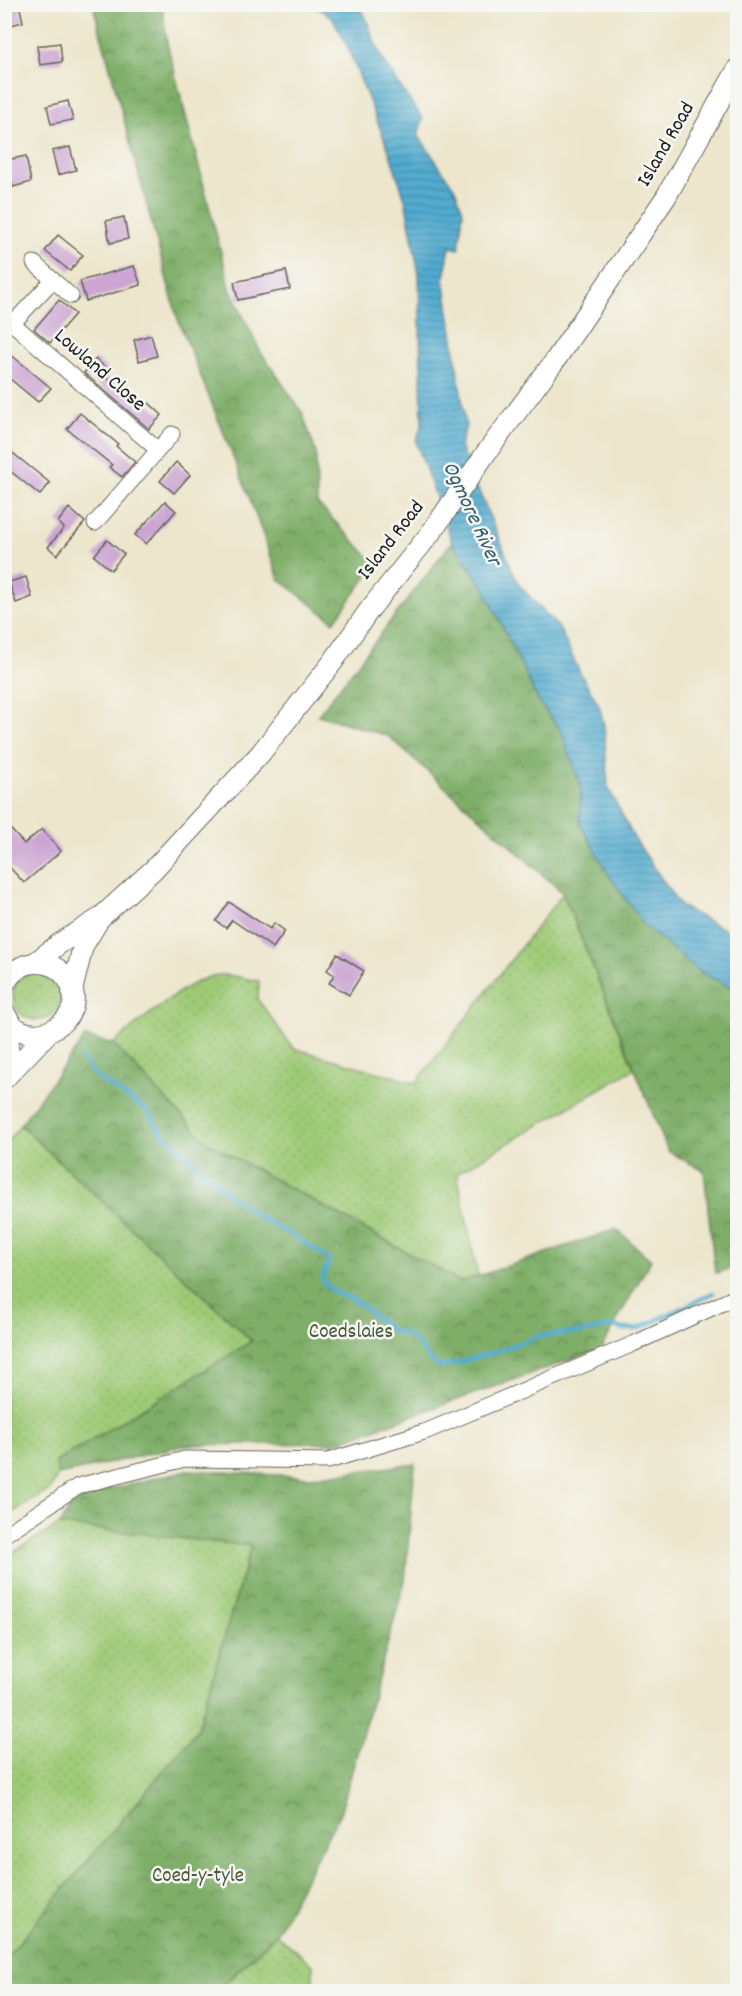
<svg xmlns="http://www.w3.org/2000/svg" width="742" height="1996" font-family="Dekko,sans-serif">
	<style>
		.grass { fill: url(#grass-dots); stroke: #5d7349; stroke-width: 1.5 }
		.forest { fill: url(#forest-crowns); stroke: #4d6542; stroke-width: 1.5 }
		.water { fill: url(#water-rules); stroke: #376476; stroke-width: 1.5 }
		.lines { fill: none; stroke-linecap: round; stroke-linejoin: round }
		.stream { stroke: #52acd0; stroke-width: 4.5 }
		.building { fill: #cca5d3 }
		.minor-casing { stroke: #65635a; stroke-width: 17 }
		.major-casing { stroke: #65635a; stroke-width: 22 }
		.minor { stroke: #fff; stroke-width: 15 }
		.major { stroke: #fff; stroke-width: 20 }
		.labels { text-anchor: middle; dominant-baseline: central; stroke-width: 5; stroke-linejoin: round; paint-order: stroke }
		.street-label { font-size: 21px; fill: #1c1c1c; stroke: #f6f6f2 }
		.park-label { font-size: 21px; fill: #4a593c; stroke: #f6f6f2 }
		.water-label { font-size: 22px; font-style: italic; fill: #345d6d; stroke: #f6f6f2 }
	</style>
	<defs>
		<pattern id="grass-dots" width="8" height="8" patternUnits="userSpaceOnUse" patternTransform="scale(1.5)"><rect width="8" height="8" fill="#9eca76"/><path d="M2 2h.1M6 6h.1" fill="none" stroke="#88ad66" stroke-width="1.8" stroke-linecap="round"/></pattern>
		<pattern id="forest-crowns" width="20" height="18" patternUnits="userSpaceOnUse" patternTransform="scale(1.5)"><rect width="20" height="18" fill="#7eae67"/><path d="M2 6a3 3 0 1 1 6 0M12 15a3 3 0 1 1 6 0" fill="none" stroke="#668d54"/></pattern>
		<pattern id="water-rules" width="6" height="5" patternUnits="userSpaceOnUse" patternTransform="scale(1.5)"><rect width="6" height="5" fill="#52acd0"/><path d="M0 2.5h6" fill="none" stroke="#438ba8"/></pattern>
	</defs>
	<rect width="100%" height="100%" fill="#f6f6f2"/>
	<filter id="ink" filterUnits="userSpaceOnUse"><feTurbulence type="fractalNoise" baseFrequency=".0167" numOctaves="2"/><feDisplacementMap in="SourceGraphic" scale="12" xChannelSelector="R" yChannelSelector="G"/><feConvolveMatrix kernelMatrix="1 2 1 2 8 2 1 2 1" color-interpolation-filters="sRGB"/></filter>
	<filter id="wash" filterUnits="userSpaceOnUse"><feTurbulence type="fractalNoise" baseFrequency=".008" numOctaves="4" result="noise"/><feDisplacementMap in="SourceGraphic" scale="24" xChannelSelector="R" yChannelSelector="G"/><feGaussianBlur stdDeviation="1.35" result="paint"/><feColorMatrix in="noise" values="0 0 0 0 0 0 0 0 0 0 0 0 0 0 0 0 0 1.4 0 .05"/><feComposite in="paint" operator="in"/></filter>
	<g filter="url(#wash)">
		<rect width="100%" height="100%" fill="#ede6cc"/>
		<g class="grass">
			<path d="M 563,893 L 634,1069 L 457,1173 L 478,1276 L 461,1282 L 208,1143 L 113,1044 C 138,1024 190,975 222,975 C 234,975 247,979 259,981 L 258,1000 L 293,1048 L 416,1083 Z"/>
			<circle cx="37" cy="996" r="24"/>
			<polygon points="20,1125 253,1341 56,1462 58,1475 50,1490 5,1517 4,1146"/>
			<polygon points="59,1525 251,1545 197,1731 5,1959 5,1557"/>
			<polygon points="276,1934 313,1965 313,1991 217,1992"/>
		</g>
		<g class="forest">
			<polygon points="93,5 162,5 167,43 231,291 260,351 302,412 316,453 317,503 376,564 334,622 279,579 248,494 177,317"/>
			<polygon points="452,542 483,585 539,702 561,731 581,787 580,823 646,926 700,972 737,990 737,1267 715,1273 704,1171 668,1151 563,893 388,736 318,715"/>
			<polygon points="85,1037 113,1044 208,1143 461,1282 616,1229 651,1260 601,1349 335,1443 186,1445 58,1475 56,1462 252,1341 20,1125"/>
			<polygon points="415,1464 405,1581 341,1811 276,1934 217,1991 5,1991 5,1959 197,1731 251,1546 59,1525 76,1498 187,1470 311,1477"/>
		</g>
		<path class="water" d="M 313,5 L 358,5 C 368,16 369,29 375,43 C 387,70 406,95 423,119 L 418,135 L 455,189 L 463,211 L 459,249 L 450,247 L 444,278 L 466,426 L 460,447 L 519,585 L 559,628 L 581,675 L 599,705 L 604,725 L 608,787 L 634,838 L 680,906 L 737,936 L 737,990 L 700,972 L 645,926 L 610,877 L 580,823 L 581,787 L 561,731 L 539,702 L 483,586 L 452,542 L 416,442 L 422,424 L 419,275 L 405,199 L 389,151 L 345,41 L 332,17 Z"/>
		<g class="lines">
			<g class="stream">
				<path d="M 81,1058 L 94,1075 L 146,1110 L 162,1133 L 231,1196 C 242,1202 250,1212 262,1219 C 284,1232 308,1243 328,1259 L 328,1264 L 322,1278 C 327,1293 343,1294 355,1301 C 368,1309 379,1322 392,1330 C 397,1333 404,1333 409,1336 C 424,1346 423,1361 443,1367 L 492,1353 L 539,1336 L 583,1332 L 615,1326 L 622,1329 L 638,1329 L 713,1293"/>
				<polyline points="737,1311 738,1310"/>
			</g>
		</g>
		<g id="blocks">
			<g class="building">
				<polygon points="4,4 19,4 23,22 7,26"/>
				<polygon points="60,43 62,62 40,65 37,46"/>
				<polygon points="68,101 73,120 51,124 47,106"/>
				<polygon points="70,147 76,170 58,175 52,151"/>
				<polygon points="26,156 31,182 13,187 7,160"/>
				<polygon points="124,217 128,239 110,243 106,221"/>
				<polygon points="58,235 83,255 70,271 45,251"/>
				<polygon points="134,266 141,285 86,301 80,281"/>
				<polygon points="286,271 290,289 238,300 234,282"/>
				<polygon points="59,300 75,314 50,343 34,329"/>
				<polygon points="151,335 157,356 139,361 134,340"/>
				<polygon points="4,349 51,388 38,402 4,374"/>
				<polygon points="96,359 110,372 106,377 143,408 149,403 162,415 149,429 84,373"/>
				<polygon points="80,413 118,444 116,446 135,462 122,477 109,467 112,465 67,429"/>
				<polygon points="4,446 50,483 40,495 4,466"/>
				<polygon points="176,462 190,475 174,493 160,481"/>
				<polygon points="165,501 176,511 146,544 135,535"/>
				<polygon points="69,508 85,522 57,555 48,547 64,528 58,522"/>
				<polygon points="107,540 124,554 111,570 94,556"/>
				<polygon points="26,577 32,597 16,603 9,582"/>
				<polygon points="4,822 24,844 42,829 61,851 24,883 4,861"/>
				<polygon points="229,902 270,929 274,923 285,931 273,948 232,920 226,928 216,921"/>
				<polygon points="337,954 364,971 349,995 329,983 334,975 327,970"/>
			</g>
		</g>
	</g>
	<g filter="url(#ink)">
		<use href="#blocks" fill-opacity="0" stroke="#65635a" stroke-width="1.5"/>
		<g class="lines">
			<g class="minor-casing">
				<g id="minor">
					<polyline points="34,263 71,296"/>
					<polyline points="4,316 158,450"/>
					<polyline points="13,323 53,280"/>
					<polyline points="95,523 172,434"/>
					<polyline points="4,1535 78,1486 185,1459 328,1461 427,1431 633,1344 738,1296"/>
				</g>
			</g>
			<g class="major-casing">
				<g id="major">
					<polyline points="36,962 59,944 100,918 153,870 260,754 332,663 370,609 433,530 486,453 554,362 666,197 738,68"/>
					<path d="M 4,985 C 11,972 22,963 37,963 C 49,963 59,968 66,977 C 98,1019 23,1061 4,1011"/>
					<polyline points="72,991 83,946 97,923"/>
					<polyline points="6,1077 10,1021"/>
					<polyline points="4,1079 49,1032"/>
				</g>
			</g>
			<use href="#minor" class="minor"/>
			<use href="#major" class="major"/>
		</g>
	</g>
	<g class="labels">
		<g class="street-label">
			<text transform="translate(667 145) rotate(-60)">Island Road</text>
			<text transform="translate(99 371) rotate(41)">Lowland Close</text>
			<text transform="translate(392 541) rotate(-52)">Island Road</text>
		</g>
		<g class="park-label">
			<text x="351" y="1333">Coedslaies</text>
			<text x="198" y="1877">Coed-y-tyle</text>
		</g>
		<g class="water-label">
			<text transform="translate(471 514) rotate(65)">Ogmore River</text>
		</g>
	</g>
	<rect width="742" height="1996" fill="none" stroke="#f6f6f2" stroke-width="24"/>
</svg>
